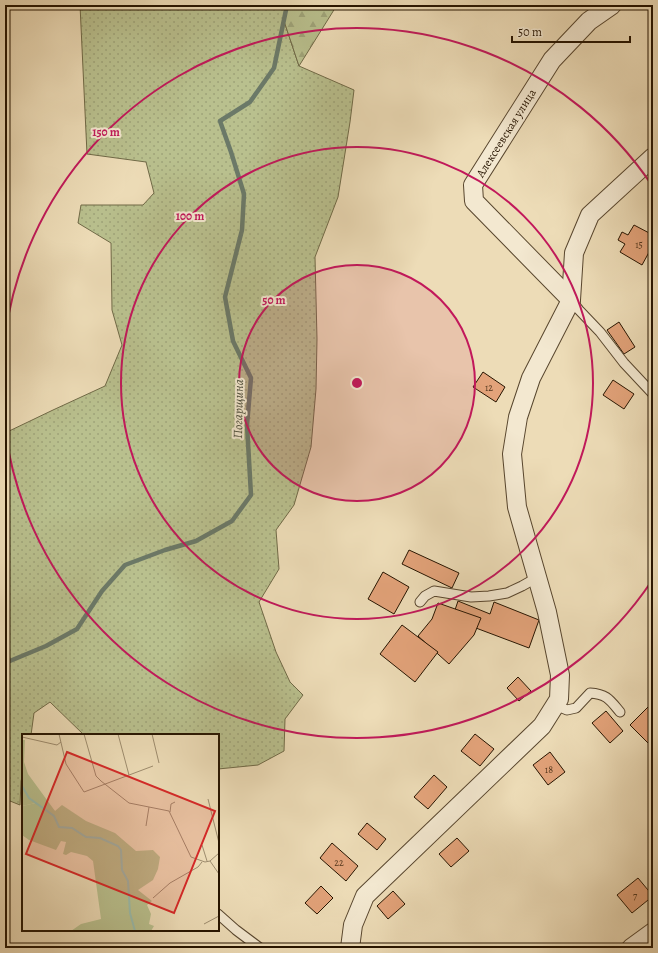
<svg xmlns="http://www.w3.org/2000/svg" width="658" height="953" font-family="Alegreya,serif">
	<style>
		.grass { fill: url(#grass-dots); stroke: #706a47 }
		.forest { fill: url(#forest-firs); stroke: #706a47 }
		.lines { fill: none; stroke-linecap: round; stroke-linejoin: round }
		.stream { stroke: #6b7968; stroke-width: 4.5 }
		.building { fill: #e3a37a; stroke: #261400 }
		.lane-casing { stroke: #58462e; stroke-width: 11 }
		.street-casing { stroke: #58462e; stroke-width: 20 }
		.lane { stroke: #f3e8d0; stroke-width: 9 }
		.street { stroke: #f3e8d0; stroke-width: 18 }
		.ring { fill: none; stroke: #c2185b; stroke-width: 2 }
		.labels { text-anchor: middle; dominant-baseline: central; stroke-width: 4; stroke-linejoin: round; paint-order: stroke }
		.number-label { font-size: 10px; fill: #55381e }
		.street-label { font-size: 12px; fill: #261400; stroke: #f3e8d0 }
		.water-label { font-size: 13px; font-style: italic; fill: #4e4f3d; stroke: #f3e8d0 }
		.inset-river { fill: none; stroke: #99bcad; stroke-width: 2 }
		.inset-road { fill: none; stroke: #9d8c6e; stroke-width: 1 }
		.view { fill: #d62828; fill-opacity: 0.15; stroke: #d62828; stroke-width: 2 }
		.inset-edge { fill: none; stroke: #261400; stroke-width: 2 }
		.centre { fill: #c2185b; stroke: #f3e8d0; stroke-width: 2 }
		.ring-label { font-size: 12px; text-anchor: middle; font-weight: bold; fill: #c2185b; stroke: #f3e8d0; stroke-width: 4; stroke-linejoin: round; paint-order: stroke }
	</style>
	<defs>
		<pattern id="grass-dots" width="8" height="8" patternUnits="userSpaceOnUse"><rect width="8" height="8" fill="#b9c08e"/><path d="M2 2h.1M6 6h.1" fill="none" stroke="#9fa479" stroke-width="1.8" stroke-linecap="round"/></pattern>
		<pattern id="forest-firs" width="22" height="20" patternUnits="userSpaceOnUse"><rect width="22" height="20" fill="#b9c08e"/><path d="M5 1l3.5 6h-7zM16 11l3.5 6h-7z" fill="#9fa479"/></pattern>
	</defs>
	<rect width="100%" height="100%" fill="#eddcb7"/>
	<filter id="stains"><feTurbulence type="fractalNoise" baseFrequency=".005" numOctaves="4"/><feColorMatrix values="0 0 0 0 .2 0 0 0 0 .09 0 0 0 0 .02 0 0 0 .5 -.17"/></filter>
	<radialGradient id="worn" r=".72"><stop offset=".6" stop-color="#630" stop-opacity="0"/><stop offset="1" stop-color="#630" stop-opacity=".3"/></radialGradient>
	<polygon class="grass" points="80,5 287,5 284,21 299,66 354,90 350,122 338,197 315,257 317,339 316,389 311,447 294,505 276,530 279,569 259,602 276,652 290,682 303,695 285,719 284,751 258,765 218,769 218,735 84,735 50,702 34,713 31,735 23,735 23,773 21,781 20,805 5,799 5,433 53,410 105,386 122,345 112,310 111,243 78,223 81,205 143,205 154,193 146,162 87,154"/>
	<polygon class="forest" points="287,5 337,5 299,66 284,21"/>
	<g class="lines">
		<polyline class="stream" points="5,663 46,646 77,629 102,591 125,565 165,550 196,541 232,521 251,495 247,425 251,378 233,341 225,297 242,230 244,194 231,152 220,121 250,102 274,68 287,5"/>
	</g>
	<g class="building">
		<polygon points="634,225 653,235 653,245 642,265 620,252 625,244 618,240 622,232 628,235"/>
		<polygon points="619,322 635,347 624,354 607,330"/>
		<polygon points="483,372 505,387 496,402 473,387"/>
		<polygon points="613,380 634,394 624,409 603,395"/>
		<polygon points="409,550 459,573 452,588 402,564"/>
		<polygon points="383,572 409,587 394,614 368,599"/>
		<polygon points="458,601 490,614 494,602 539,620 529,648 452,619"/>
		<polygon points="438,603 481,618 474,635 449,664 418,636 432,619"/>
		<polygon points="402,625 438,652 415,682 380,654"/>
		<polygon points="518,677 531,691 519,701 507,688"/>
		<polygon points="648,707 653,713 653,743 651,746 630,725"/>
		<polygon points="606,711 623,731 610,743 592,723"/>
		<polygon points="475,734 494,749 480,766 461,751"/>
		<polygon points="550,752 565,772 548,785 533,765"/>
		<polygon points="434,775 447,787 428,809 414,797"/>
		<polygon points="367,823 386,839 377,850 358,834"/>
		<polygon points="457,838 469,851 451,867 439,854"/>
		<polygon points="332,843 358,866 346,881 320,858"/>
		<polygon points="638,878 653,896 632,913 617,895"/>
		<polygon points="321,886 333,898 317,914 305,903"/>
		<polygon points="393,891 405,904 388,919 377,906"/>
	</g>
	<g class="lines">
		<g class="lane-casing">
			<g id="lane">
				<polyline points="571,300 579,310 600,332 624,363 653,394"/>
				<polyline points="420,602 425,596 434,591 471,597 489,596 507,593 522,586 538,577"/>
				<path d="M 555,705 L 567,710 L 576,708 L 590,693 C 607,694 610,700 620,712"/>
				<polyline points="218,914 236,930 260,948"/>
			</g>
		</g>
		<g class="street-casing">
			<g id="street">
				<polyline points="571,300 474,201 473,185 552,60 589,21 612,5"/>
				<polyline points="350,948 353,925 365,896 542,726 559,699 560,675 547,612 517,507 512,454 518,417 531,378 571,300 574,253 590,215 653,157"/>
				<polyline points="631,948 653,932"/>
			</g>
		</g>
		<use href="#lane" class="lane"/>
		<use href="#street" class="street"/>
	</g>
	<circle cx="357" cy="383" r="118" fill="#c2185b" fill-opacity=".12"/>
	<g class="ring">
		<circle cx="357" cy="383" r="118"/>
		<circle cx="357" cy="383" r="236"/>
		<path d="M651 582A355 355 0 0 1 5 429M5 337A355 355 0 0 1 651 184"/>
	</g>
	<g class="labels">
		<g class="number-label">
			<text x="639" y="244">15</text>
			<text x="489" y="387">12</text>
			<text x="549" y="769">18</text>
			<text x="339" y="862">22</text>
			<text x="635" y="895">7</text>
		</g>
		<g class="street-label">
			<text transform="translate(506 133) rotate(-58)">Алексеевская улица</text>
		</g>
		<g class="water-label">
			<text transform="translate(238 409) rotate(-89)">Погарщина</text>
		</g>
	</g>
	<g transform="translate(22 734)">
		<rect width="197" height="197" fill="#eddcb7"/>
		<path d="M 14,69 L 33,77 L 40,71 L 64,87 L 93,99 L 114,117 L 131,116 L 138,123 L 136,135 L 131,146 L 116,156 L 130,167 L 125,171 L 129,180 L 127,190 L 132,192 L 129,197 L 49,197 L 59,190 L 79,185 L 71,127 L 65,122 L 49,118 L 44,121 L 41,120 L 44,108 L 39,107 L 34,116 L 7,106 L 0,101 L 0,72 Z" fill="#b9c08e"/>
		<path d="M 0,6 L 3,6 L 2,28 L 6,40 L 33,77 L 25,77 L 14,69 L 0,72 Z" fill="#b9c08e"/>
		<path class="inset-river" d="M 0,52 L 7,64 L 32,82 L 37,93 L 50,94 L 64,103 L 78,104 L 96,112 L 99,116 L 100,136 L 106,147 L 108,179 L 113,197"/>
		<path class="inset-road" d="M 37,0 L 44,30 L 62,58 L 131,32M 62,0 L 74,42 L 79,47 L 107,69 L 147,77 L 169,123 L 183,128 L 188,127 L 197,119M 96,0 L 107,41M 130,0 L 137,29M 0,3 L 35,11 L 39,8M 186,65 L 197,109M 148,78 L 149,70 L 153,68M 124,92 L 127,73M 180,111 L 185,127M 188,127 L 197,140M 131,164 L 148,149 L 176,133 L 180,128M 182,190 L 197,182"/>
		<path class="view" d="M 45,18 L 193,77 L 152,179 L 4,120 Z"/>
		<rect width="197" height="197" class="inset-edge"/>
	</g>
	<circle cx="357" cy="383" r="6" class="centre"/>
	<g class="ring-label">
		<text x="106" y="136">150 m</text>
		<text x="190" y="220">100 m</text>
		<text x="274" y="304">50 m</text>
	</g>
	<rect width="658" height="953" fill="none" stroke="#eddcb7" stroke-width="20"/>
	<rect x="6" y="6" width="646" height="941" fill="none" stroke="#261400" stroke-width="2"/>
	<rect x="10" y="10" width="638" height="933" fill="none" stroke="#261400"/>
	<path d="M512 36v6h118v-6" fill="none" stroke="#261400" stroke-width="2"/>
	<text x="518" y="36" font-size="12" fill="#261400" stroke="#f3e8d0" stroke-width="3" paint-order="stroke">50 m</text>
	<rect width="100%" height="100%" filter="url(#stains)"/>
	<rect width="100%" height="100%" fill="url(#worn)"/>
</svg>
